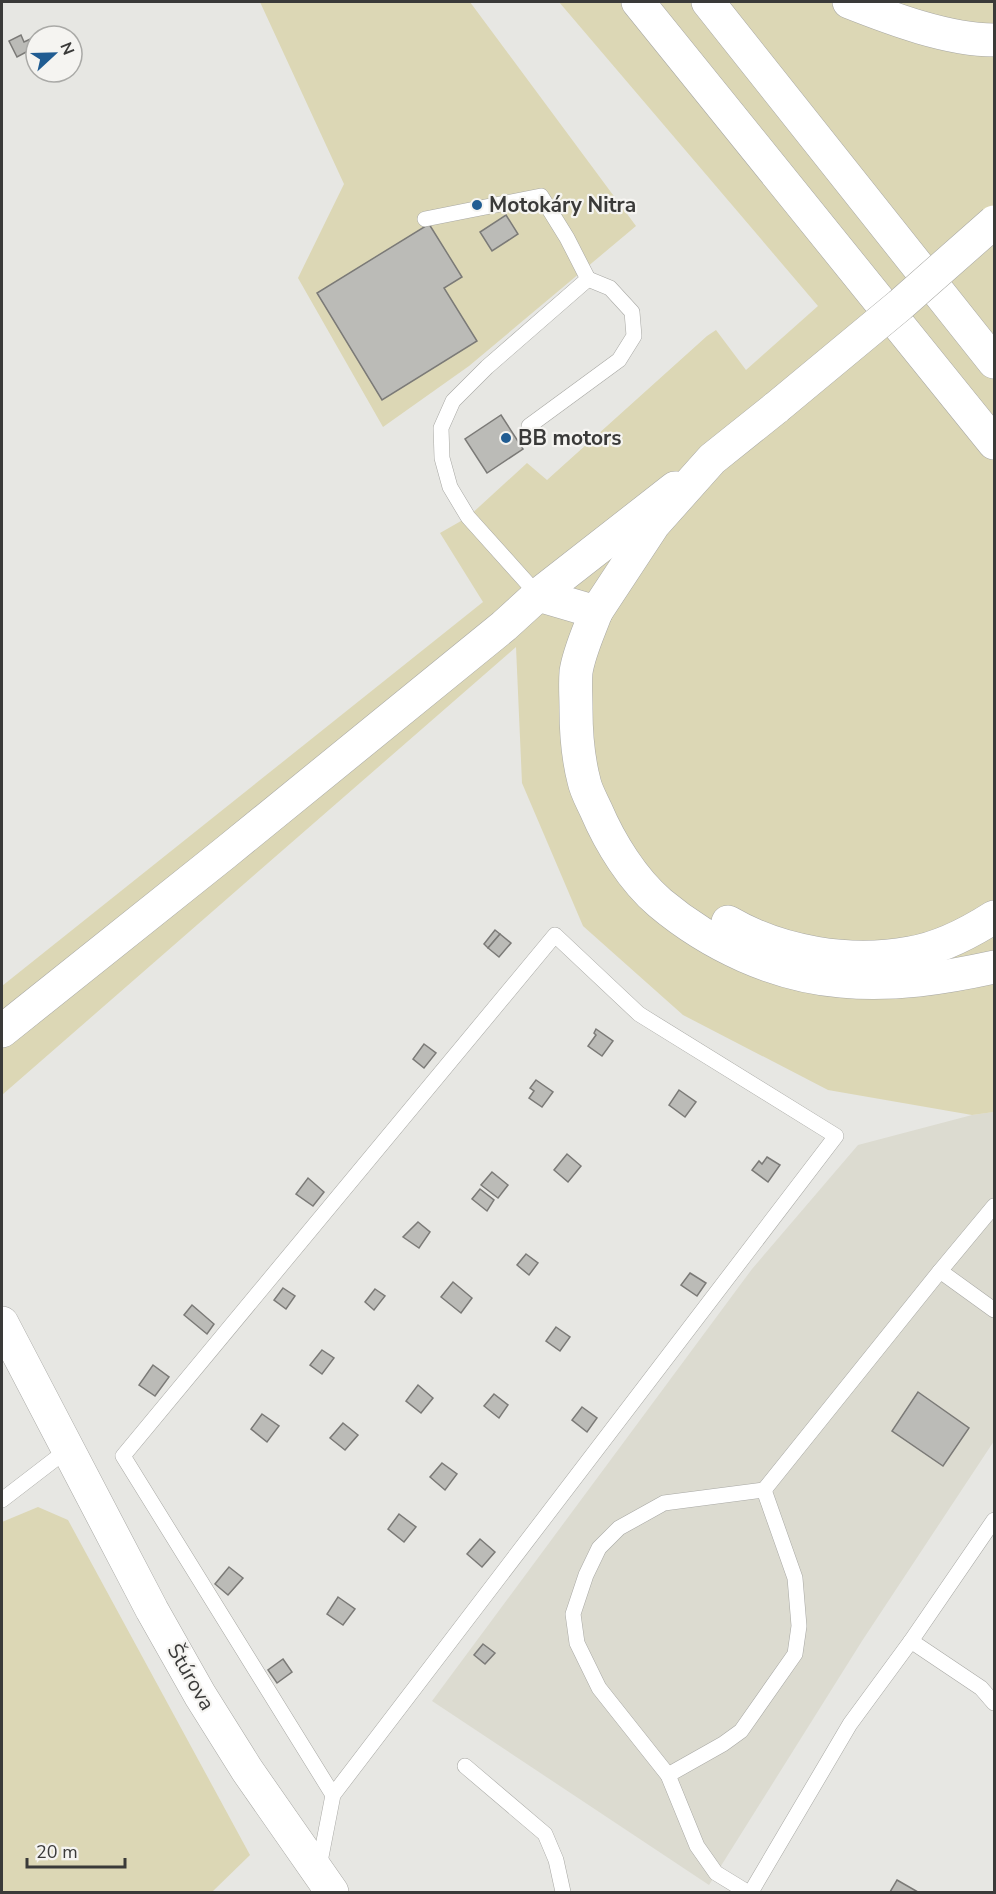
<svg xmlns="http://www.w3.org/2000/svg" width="996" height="1894" font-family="'Nunito Sans',sans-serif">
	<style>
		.built { fill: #dcdbd0 }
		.green { fill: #dcd7b5 }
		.building { fill: #bbbbb7; stroke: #7b7a77; stroke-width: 1.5 }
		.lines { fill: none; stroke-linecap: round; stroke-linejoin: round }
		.service-casing { stroke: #a8a8a4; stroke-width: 16 }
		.tertiary-casing { stroke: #a8a8a4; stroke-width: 34 }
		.secondary-casing { stroke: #a8a8a4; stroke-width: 34 }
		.motorway-casing { stroke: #a8a8a4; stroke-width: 34 }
		.service { stroke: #fff; stroke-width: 15 }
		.tertiary { stroke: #fff; stroke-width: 33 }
		.secondary { stroke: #fff; stroke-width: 33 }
		.motorway { stroke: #fff; stroke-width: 33 }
		.secondary-bridge-casing { stroke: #a8a8a4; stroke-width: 34; stroke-linecap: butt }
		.secondary-bridge { stroke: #fff; stroke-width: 33 }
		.poi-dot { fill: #205c92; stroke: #f5f4f1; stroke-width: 2 }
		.labels { text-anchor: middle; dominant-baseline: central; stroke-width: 4.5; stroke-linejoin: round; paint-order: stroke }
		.poi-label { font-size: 21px; font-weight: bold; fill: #3a3a39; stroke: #f5f4f1; text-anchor: start }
		.street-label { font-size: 21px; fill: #3a3a39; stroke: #f5f4f1 }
	</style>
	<rect width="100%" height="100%" fill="#e7e7e3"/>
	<polygon class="built" points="994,1112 994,1441 862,1641 709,1885 432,1701 752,1269 858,1145 972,1115"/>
	<g class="green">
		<polygon points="260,2 470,2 636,226 469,366 383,427 298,278 344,184"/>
		<polygon points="559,2 994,2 994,1112 972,1115 828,1090 683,1015 583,926 522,783 516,647 2,1095 2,986 483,602 440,533 468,517 527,463 547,480 707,336 716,330 746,370 818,306"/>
		<polygon points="38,1507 68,1520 250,1855 212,1892 2,1892 2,1522"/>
	</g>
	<g class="building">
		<polygon points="21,35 24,42 35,37 36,53 31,55 28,51 17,57 9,41"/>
		<polygon points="506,215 518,234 492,251 480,232"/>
		<polygon points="429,224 462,277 444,288 477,341 382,400 317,293"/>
		<polygon points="501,415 523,449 487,473 465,439"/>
		<polygon points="495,930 500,934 488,948 484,944"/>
		<polygon points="500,934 511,943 499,957 488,948"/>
		<polygon points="596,1029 613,1041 602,1056 588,1046 596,1035 594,1033"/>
		<polygon points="424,1044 436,1053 424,1068 413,1059"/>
		<polygon points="536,1080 553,1092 542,1107 529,1098 534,1091 530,1088"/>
		<polygon points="679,1090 696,1102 685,1117 669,1105"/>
		<polygon points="567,1154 581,1166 568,1182 554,1170"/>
		<polygon points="767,1157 780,1165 768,1182 752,1170 759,1161 762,1164"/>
		<polygon points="492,1172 508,1185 498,1198 481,1185"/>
		<polygon points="308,1178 324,1192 313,1206 296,1194"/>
		<polygon points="480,1189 494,1200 487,1211 472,1199"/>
		<polygon points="418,1222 430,1232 419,1248 403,1237"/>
		<polygon points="526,1254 538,1263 529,1275 517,1265"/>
		<polygon points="690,1273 706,1283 697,1296 681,1285"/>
		<polygon points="453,1282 472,1298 461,1313 441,1297"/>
		<polygon points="283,1288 295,1296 286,1309 274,1300"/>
		<polygon points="375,1289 385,1296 374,1310 365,1302"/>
		<polygon points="192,1305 214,1324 207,1334 184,1315"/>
		<polygon points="556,1327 570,1337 560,1351 546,1341"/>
		<polygon points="322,1350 334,1358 322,1374 310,1365"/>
		<polygon points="153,1365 169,1377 155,1396 139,1385"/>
		<polygon points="418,1385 433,1398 421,1413 406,1401"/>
		<polygon points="918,1392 969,1428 943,1466 892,1431"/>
		<polygon points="494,1394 508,1405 499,1418 484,1406"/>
		<polygon points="582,1407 597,1418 587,1432 572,1420"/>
		<polygon points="262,1414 279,1426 267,1442 251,1429"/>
		<polygon points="343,1423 358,1435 345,1450 330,1438"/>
		<polygon points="442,1463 457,1474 445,1490 430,1477"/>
		<polygon points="399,1514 416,1527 404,1542 388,1529"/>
		<polygon points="480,1539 495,1552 482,1567 467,1554"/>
		<polygon points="229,1567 243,1578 228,1595 215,1584"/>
		<polygon points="338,1597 355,1609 343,1625 327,1614"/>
		<polygon points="483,1644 495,1653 485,1664 474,1655"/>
		<polygon points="283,1659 292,1672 277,1683 268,1670"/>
		<polygon points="897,1880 918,1892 890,1892"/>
	</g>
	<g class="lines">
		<g class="service-casing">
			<g id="service">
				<polyline points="425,219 541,196 567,238 588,279 487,367 453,401 441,428 442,458 450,487 468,517 538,595"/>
				<polyline points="529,426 619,360 634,336 632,312 610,288 588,279"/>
				<polyline points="940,1271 994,1206"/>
				<polyline points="2,1500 67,1450"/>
				<polyline points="911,1641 981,1688 994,1703"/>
				<polyline points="465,1766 545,1834 556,1860 563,1892"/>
				<polyline points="668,1775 723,1744 741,1731 795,1654 799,1626 795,1578 764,1490"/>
				<polyline points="319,1867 333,1795 123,1456 555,935 639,1014 836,1136 333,1795"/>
				<polyline points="747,1892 716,1873 697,1846 668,1775 599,1688 577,1643 573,1614 586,1575 599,1548 619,1528 664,1503 764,1490 940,1271 994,1310"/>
				<polyline points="751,1892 850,1724 911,1641 994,1520"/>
			</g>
		</g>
		<g class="tertiary-casing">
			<g id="tertiary">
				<polyline points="538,595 596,612"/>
				<polyline points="2,1031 225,853 504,626 538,595 675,488"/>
				<polyline points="2,1323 152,1610 200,1695 247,1770 332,1892"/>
			</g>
		</g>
		<g class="secondary-casing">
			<polyline id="secondary" points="596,612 654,524 712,459 777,407"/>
		</g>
		<g class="motorway-casing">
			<g id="motorway">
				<polyline points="638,2 994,443"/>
				<polyline points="708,2 994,362"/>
				<path d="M 849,2 C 892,19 948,40 994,40"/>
				<path d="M 596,612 C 589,631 579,652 576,672 C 575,684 576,697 576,709 C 576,733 578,758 584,781 C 586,791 592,801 596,810 C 610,843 633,880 660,903 C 710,945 776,976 841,981 C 893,986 944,978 994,967"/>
				<path d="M 728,922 C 781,953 850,964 910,953 C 941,948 969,933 994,917"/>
			</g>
		</g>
		<use href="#service" class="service"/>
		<use href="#tertiary" class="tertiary"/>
		<use href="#secondary" class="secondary"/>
		<use href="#motorway" class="motorway"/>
		<g class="secondary-bridge-casing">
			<polyline id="secondary-bridge" points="777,407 900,305 994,222"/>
		</g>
		<use href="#secondary-bridge" class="secondary-bridge"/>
	</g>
	<g class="poi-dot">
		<circle cx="477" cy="205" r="6"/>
		<circle cx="506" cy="438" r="6"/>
	</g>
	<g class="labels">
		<g class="poi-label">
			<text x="489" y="205">Motokáry Nitra</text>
			<text x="518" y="438">BB motors</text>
		</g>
		<g class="street-label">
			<text transform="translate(191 1677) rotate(60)">Štúrova</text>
		</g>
	</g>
	<rect width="996" height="1894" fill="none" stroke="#3a3a39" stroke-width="6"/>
	<g transform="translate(54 54) rotate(68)"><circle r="28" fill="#f5f4f1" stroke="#aaaaa7" stroke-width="1.5"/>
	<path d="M0-4.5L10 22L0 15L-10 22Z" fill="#205c92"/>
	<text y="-9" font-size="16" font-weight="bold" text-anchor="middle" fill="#3a3a39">N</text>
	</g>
	<path d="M27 1858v9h98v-9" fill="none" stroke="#3a3a39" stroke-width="3"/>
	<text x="36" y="1858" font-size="18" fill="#3a3a39" stroke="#f5f4f1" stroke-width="4.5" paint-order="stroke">20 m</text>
</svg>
